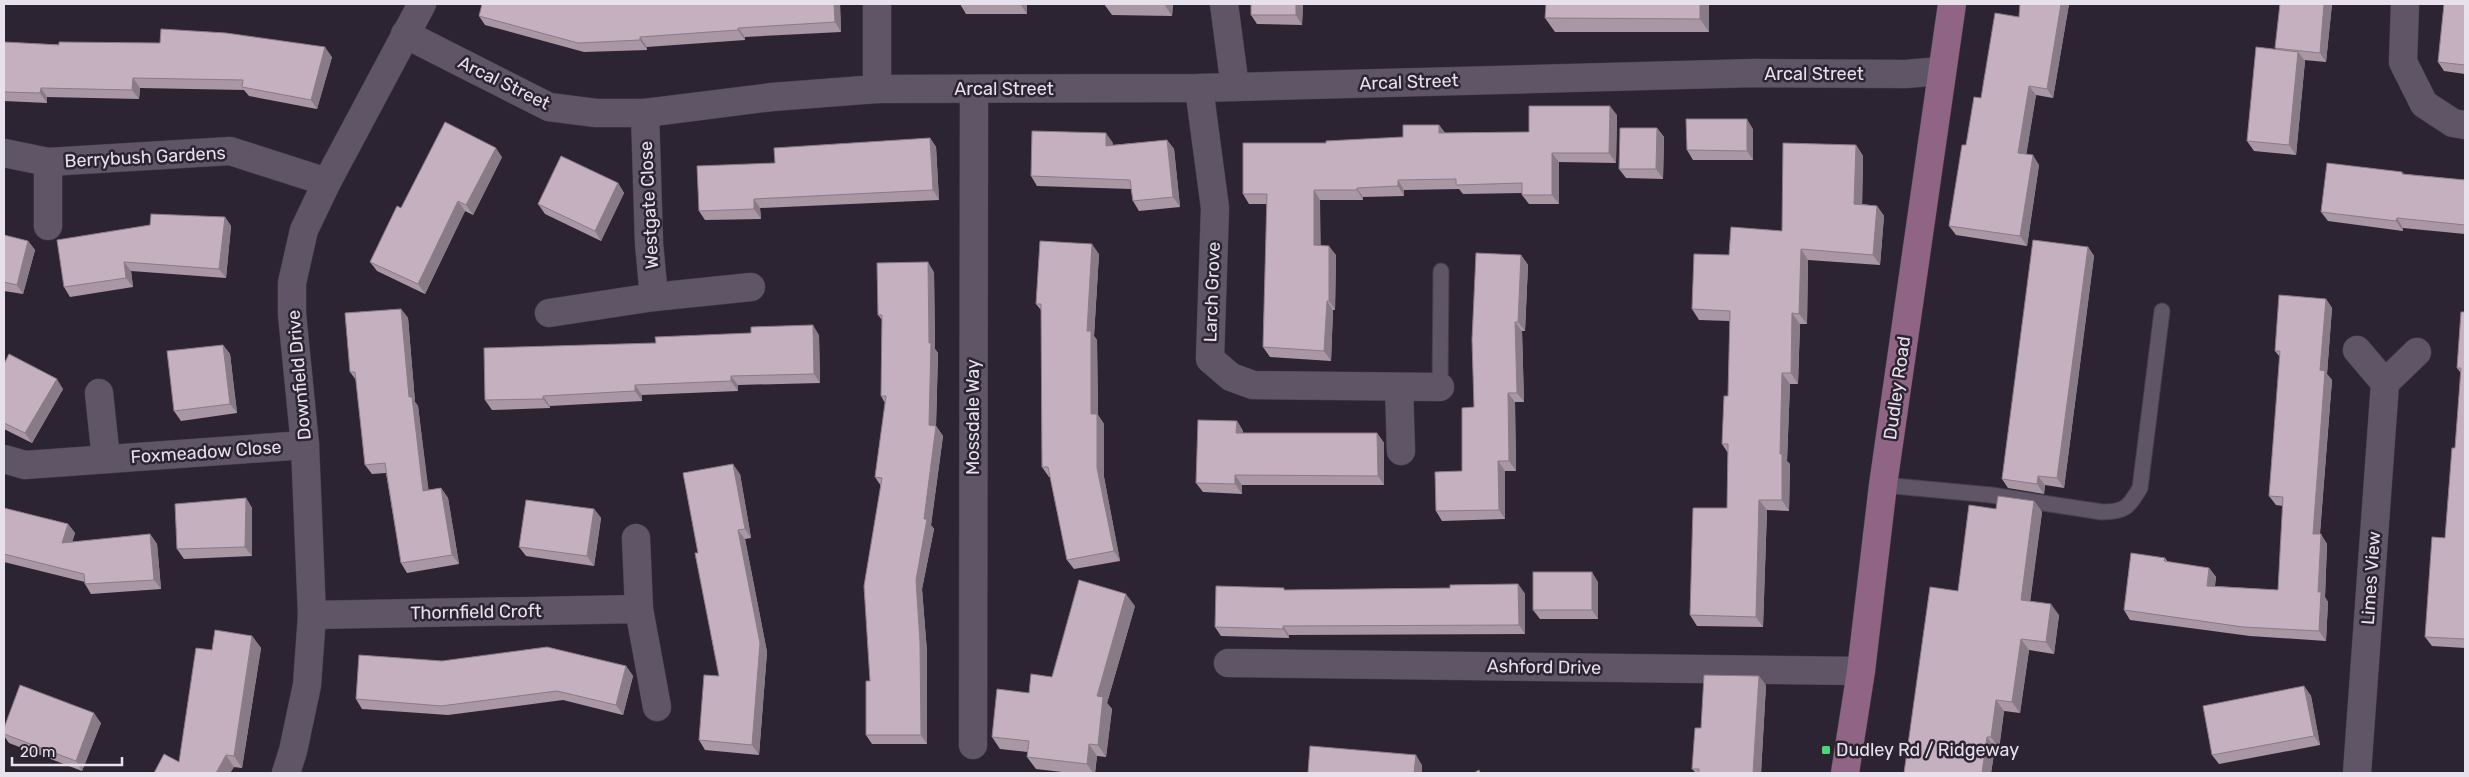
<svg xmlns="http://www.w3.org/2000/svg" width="2469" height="777" font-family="Rubik,sans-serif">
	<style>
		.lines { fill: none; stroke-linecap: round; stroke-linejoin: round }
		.lane-casing { stroke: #47404c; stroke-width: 17 }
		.street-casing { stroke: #47404c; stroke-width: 29 }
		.primary-casing { stroke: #47404c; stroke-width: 29 }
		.lane { stroke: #5f5566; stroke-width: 15 }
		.street { stroke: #5f5566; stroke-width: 28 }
		.primary { stroke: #906484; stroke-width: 28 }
		.wall { fill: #a997a3 }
		.shaded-wall { fill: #897b85 }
		.building { fill: #c4b0be; stroke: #897b85 }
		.poi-dot { fill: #4ad777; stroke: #2d2433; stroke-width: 2 }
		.labels { text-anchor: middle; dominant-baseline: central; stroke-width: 5; stroke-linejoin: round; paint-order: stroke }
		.street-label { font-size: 18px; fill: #e7e1eb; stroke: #2d2433 }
		.poi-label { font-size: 18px; fill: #e7e1eb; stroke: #2d2433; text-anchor: start }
	</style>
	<rect width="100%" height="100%" fill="#2d2433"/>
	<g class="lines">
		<g class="lane-casing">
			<g id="lane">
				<polyline points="1440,387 1441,271"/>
				<path d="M 1883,485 L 1991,495 L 2102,512 C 2125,512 2129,507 2140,488 L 2162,311"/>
			</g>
		</g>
		<g class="street-casing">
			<g id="street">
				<polyline points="877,4 877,89"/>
				<polyline points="1224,4 1235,87"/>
				<polyline points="2405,4 2403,62 2424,104 2453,123 2465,125"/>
				<polyline points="405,34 549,107 596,113 645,113 772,97 877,89 1199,88 1755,73 1906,74 1941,71"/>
				<polyline points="1199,88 1215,208 1210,359 1231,377 1253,385 1440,387"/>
				<polyline points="645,113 649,243 654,297"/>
				<polyline points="4,153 48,162 230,151 327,182"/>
				<polyline points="48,162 48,226"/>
				<polyline points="549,313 654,297 751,287"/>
				<polyline points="2357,350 2385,383 2417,352"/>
				<polyline points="1399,388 1401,451"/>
				<polyline points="99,393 106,459"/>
				<polyline points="4,459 25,465 305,445"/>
				<polyline points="636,538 639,609 657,707"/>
				<polyline points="312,615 639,609"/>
				<polyline points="1228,663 1861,671"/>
				<polyline points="973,745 974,90"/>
				<polyline points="286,773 293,751 307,685 312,615 305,445 292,314 292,283 304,230 327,182 422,4"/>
				<polyline points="2357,773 2385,383"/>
			</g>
		</g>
		<g class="primary-casing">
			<polyline id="primary" points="1845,773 1861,671 1883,485 1952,4"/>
		</g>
		<use href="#lane" class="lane"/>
		<use href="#street" class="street"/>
		<use href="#primary" class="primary"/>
	</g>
	<g class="wall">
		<polygon points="840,4 841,32 745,37 745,40 647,47 647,50 584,52 485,25 479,16"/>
		<polygon points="960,4 1027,4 1027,14 966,14"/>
		<polygon points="1104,4 1173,4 1172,16 1112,15"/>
		<polygon points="1251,4 1303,4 1302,25 1257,24 1251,15"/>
		<polygon points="1709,4 1709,32 1555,32 1545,18"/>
		<polygon points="2020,4 2069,4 2053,98 2036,95 2026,155 2039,165 2027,246 1956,235 1949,226 1966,145 1981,98 2019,17"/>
		<polygon points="2280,4 2332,4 2326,62 2304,60 2305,61 2296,155 2254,151 2247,141 2276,49"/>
		<polygon points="2465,4 2465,74 2444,71 2438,62"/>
		<polygon points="4,42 332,57 317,109 249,96 244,90 140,88 139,99 47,97 47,103 4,101"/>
		<polygon points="1617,115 1616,163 1559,162 1559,204 1529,204 1522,195 1522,193 1463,194 1459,189 1404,190 1404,196 1363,197 1363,200 1320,200 1320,246 1336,255 1335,310 1333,310 1331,361 1270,357 1263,347 1267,204 1249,204 1243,194 1326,143 1403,137 1439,125 1445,133 1529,132"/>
		<polygon points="1657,128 1664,137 1663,179 1626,178 1619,169"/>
		<polygon points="1753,129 1753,160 1693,160 1687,150"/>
		<polygon points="930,138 936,147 939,200 760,208 761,219 705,220 699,211 775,163"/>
		<polygon points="1167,140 1174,149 1180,207 1139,211 1133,201 1131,189 1037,186 1031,176 1113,143 1113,145"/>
		<polygon points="1856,145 1863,156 1862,204 1877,206 1884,216 1880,265 1808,260 1807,324 1800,324 1798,384 1790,384 1787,461 1790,464 1789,511 1767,510 1763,627 1697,626 1690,615 1727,508 1728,453 1722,444 1728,396 1730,321 1699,320 1692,309 1729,255 1782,231"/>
		<polygon points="502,157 473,215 465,211 425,294 377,271 370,262 401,208"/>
		<polygon points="2402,172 2404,174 2465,180 2465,234 2403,228 2403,231 2328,221 2321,212"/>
		<polygon points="618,183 624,193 601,241 545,214 538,204"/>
		<polygon points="225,217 231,226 226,278 131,271 133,287 70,297 64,287"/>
		<polygon points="4,235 28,241 35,250 23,294 4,291"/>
		<polygon points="2088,247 2094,256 2064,488 2045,485 2044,494 2008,488 2002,479"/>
		<polygon points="1099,254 1094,336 1097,340 1098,415 1104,424 1104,477 1120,561 1074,569 1067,560 1050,477 1049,477 1042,467 1041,310 1036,304"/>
		<polygon points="1521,255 1528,265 1525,331 1522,331 1524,402 1515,402 1516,471 1505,471 1505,519 1442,521 1436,511 1462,471 1474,407"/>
		<polygon points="934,272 935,349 938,353 936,426 943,436 931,525 934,529 922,589 927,652 927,744 872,744 866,735 870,681 881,486 875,477 885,403 881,396 882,320 878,315"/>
		<polygon points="2326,299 2332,308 2327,374 2332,380 2320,534 2327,544 2325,597 2328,602 2326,641 2250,636 2130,620 2124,610 2165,558 2168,562 2209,568 2216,577 2215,586 2278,590 2283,506 2276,505 2269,496 2280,357 2275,351"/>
		<polygon points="401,309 408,318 415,402 418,406 428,490 441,488 448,498 459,564 407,573 401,563 386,473 372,474 365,465 356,380 350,372"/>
		<polygon points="2465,312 2465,648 2432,646 2425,637 2445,538 2455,448 2461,373 2457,368"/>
		<polygon points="819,335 820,383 738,385 738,391 642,395 642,401 550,406 550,408 492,410 485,400 656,343"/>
		<polygon points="223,345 230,354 237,413 181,421 174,411"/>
		<polygon points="4,364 63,389 32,443 4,429"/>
		<polygon points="1237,421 1243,431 1243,433 1377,433 1384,443 1384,485 1242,485 1242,494 1203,492 1196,483"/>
		<polygon points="740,474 751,538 745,539 767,652 759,755 705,750 699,740 719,676 698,553"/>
		<polygon points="246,498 252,508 252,556 184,559 177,549"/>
		<polygon points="2034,501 2042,512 2030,601 2059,615 2054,654 2029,650 2020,713 2004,711 1999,749 1995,748 1991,773 1904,773 1996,509"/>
		<polygon points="4,508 68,524 75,533 72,542 150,534 157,544 161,589 91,594 85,584 85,582 4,562"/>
		<polygon points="594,509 601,518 594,566 526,556 519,547"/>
		<polygon points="1598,582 1598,619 1540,619 1533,610"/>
		<polygon points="1518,584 1525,594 1525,634 1289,635 1289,638 1221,636 1215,627 1285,590 1450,588"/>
		<polygon points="1135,606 1107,703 1112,709 1106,757 1097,756 1095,773 1071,773 1036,769 1027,757 1028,752 1000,749 992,737 1029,693 1052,677"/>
		<polygon points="252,636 261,648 242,768 234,767 230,773 154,773 179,762 212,650"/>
		<polygon points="442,661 626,666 633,676 623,715 563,700 448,715 362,709 356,699"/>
		<polygon points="1766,685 1761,773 1696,773 1692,769"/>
		<polygon points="2304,686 2311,696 2320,745 2219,764 2212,755"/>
		<polygon points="101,723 82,771 9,743 4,736 4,728"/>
	</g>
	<g class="shaded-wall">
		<polygon points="834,4 840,4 841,32 835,22"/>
		<polygon points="1020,4 1027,4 1027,14"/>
		<polygon points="1164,4 1173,4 1172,16"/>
		<polygon points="1296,4 1303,4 1302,25 1296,15"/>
		<polygon points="1700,4 1709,4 1709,32 1700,19"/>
		<polygon points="2061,4 2069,4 2053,98 2047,89"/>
		<polygon points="2324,4 2332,4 2326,62 2320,53"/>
		<polygon points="738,28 745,37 745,40 738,30"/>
		<polygon points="640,37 647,47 647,50 640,40"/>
		<polygon points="325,47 332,57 317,109 311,100"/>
		<polygon points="2298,52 2305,61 2296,155 2289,145"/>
		<polygon points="133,78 140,88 139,99 132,90"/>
		<polygon points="2029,86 2036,95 2025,163 2018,153"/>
		<polygon points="41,88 47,97 47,103 40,93"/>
		<polygon points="1610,106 1617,115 1616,163 1609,153"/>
		<polygon points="1747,119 1753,129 1753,160 1747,151"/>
		<polygon points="1439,125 1446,134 1439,133"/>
		<polygon points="1657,128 1664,137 1663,179 1656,169"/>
		<polygon points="1106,133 1113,143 1112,156 1106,146"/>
		<polygon points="930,138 936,147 939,200 933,190"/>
		<polygon points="1167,140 1174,149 1180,207 1173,197"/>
		<polygon points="1856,145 1863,156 1862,214 1854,204"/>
		<polygon points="496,148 502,157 473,215 466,205"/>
		<polygon points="1552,153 1559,162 1559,204 1552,195"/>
		<polygon points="2033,155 2039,165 2027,246 2020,236"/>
		<polygon points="1398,180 1404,190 1404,196 1398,186"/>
		<polygon points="618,183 624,193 601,241 595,231"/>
		<polygon points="1357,188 1363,197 1363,200 1357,190"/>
		<polygon points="1314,190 1320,200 1321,255 1314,245"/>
		<polygon points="754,199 760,208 761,219 754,209"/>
		<polygon points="458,201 465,211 425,294 418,284"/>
		<polygon points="1877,206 1884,216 1880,265 1873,255"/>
		<polygon points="225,217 231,226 226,278 219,269"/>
		<polygon points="2397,218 2403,228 2403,231 2396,221"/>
		<polygon points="28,241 35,250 23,294 17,285"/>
		<polygon points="1092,244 1099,254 1094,336 1097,340 1098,415 1104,424 1104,477 1120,561 1114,551 1097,468 1091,414 1087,331"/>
		<polygon points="1329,246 1336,255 1335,310 1329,301"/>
		<polygon points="2088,247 2094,256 2064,488 2057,478"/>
		<polygon points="1801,249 1808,260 1807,324 1799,314"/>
		<polygon points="1521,255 1528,265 1525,331 1518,322"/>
		<polygon points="124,262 131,271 133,287 126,278"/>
		<polygon points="928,262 934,272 935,349 938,353 936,426 943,436 931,525 934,529 922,589 927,652 927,744 921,735 916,580 924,519 929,343"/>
		<polygon points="2326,299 2332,308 2327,374 2332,380 2319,543 2313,534 2320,370"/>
		<polygon points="1327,301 1333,310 1331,361 1324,351"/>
		<polygon points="401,309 408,318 415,402 418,406 430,501 423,491 409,397"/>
		<polygon points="1792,313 1800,324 1798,384 1791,373"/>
		<polygon points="1515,322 1522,331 1524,402 1517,393"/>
		<polygon points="813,325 819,335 820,383 814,374"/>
		<polygon points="223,345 230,354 237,413 230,404"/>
		<polygon points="1782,373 1790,384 1787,461 1790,464 1789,511 1782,500 1780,454"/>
		<polygon points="731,376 738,385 738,391 731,381"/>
		<polygon points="57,379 63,389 32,443 25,433"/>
		<polygon points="635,385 642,395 642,401 635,391"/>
		<polygon points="1508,393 1515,402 1516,471 1509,461"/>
		<polygon points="543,396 550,406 550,408 543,399"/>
		<polygon points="1237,421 1243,431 1243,443 1236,433"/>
		<polygon points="1377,433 1384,443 1384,485 1378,476"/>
		<polygon points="1498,461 1505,471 1505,519 1499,510"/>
		<polygon points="733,464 740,474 751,538 745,529"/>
		<polygon points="1235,475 1242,485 1242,494 1235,484"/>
		<polygon points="2038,476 2045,485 2044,494 2037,484"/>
		<polygon points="441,488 448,498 459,564 452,555"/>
		<polygon points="246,498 252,508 252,556 245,547"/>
		<polygon points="1759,500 1767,510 1763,627 1756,617"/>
		<polygon points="2034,501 2042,512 2029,611 2021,600"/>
		<polygon points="594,509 601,518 594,566 587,556"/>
		<polygon points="68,524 75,533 69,552 62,543"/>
		<polygon points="738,530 745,539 767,652 759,755 752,745"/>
		<polygon points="150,534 157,544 161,589 154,580"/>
		<polygon points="2321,534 2327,544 2325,597 2328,602 2326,641 2319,631 2318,592"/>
		<polygon points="2209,568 2216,577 2213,596 2207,586"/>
		<polygon points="1592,572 1598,582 1598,619 1592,610"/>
		<polygon points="1518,584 1525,594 1525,634 1519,625"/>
		<polygon points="1126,594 1135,606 1107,703 1112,709 1106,757 1098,745 1097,696"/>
		<polygon points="2051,604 2059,615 2054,654 2046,642"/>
		<polygon points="1283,626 1289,635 1289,638 1283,629"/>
		<polygon points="252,636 261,648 242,768 234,756"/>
		<polygon points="2021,639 2029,650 2020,713 2012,702"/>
		<polygon points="626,666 633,676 623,715 616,705"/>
		<polygon points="1759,676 1766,685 1761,773 1753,773"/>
		<polygon points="2304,686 2311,696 2320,745 2314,736"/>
		<polygon points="1996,700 2004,711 1999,749 1991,737"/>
		<polygon points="94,713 101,723 82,771 76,761"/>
		<polygon points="1987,737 1995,748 1991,773 1982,773"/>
		<polygon points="1089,744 1097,756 1095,773 1093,773 1087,764"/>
		<polygon points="226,755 234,767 230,773 216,773"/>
		<polygon points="1416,755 1422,765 1422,773 1414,773"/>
	</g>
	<g class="building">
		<polygon points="482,4 834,4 835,22 738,28 738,30 640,37 640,40 578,43 479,16"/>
		<rect x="1251" y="4" width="45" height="11"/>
		<polygon points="1546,4 1700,4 1700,19 1545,18"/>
		<polygon points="2020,4 2061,4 2047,89 2029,86 2018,153 2033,155 2020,236 1949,226 1962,145 1966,145 1974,97 1981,98 1995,13 2019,17"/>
		<polygon points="2280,4 2324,4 2320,53 2275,48"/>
		<polygon points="2444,4 2465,4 2465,65 2438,62"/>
		<polygon points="161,29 226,33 325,47 311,100 242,87 243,80 133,78 132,90 41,88 40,93 4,92 4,42 59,45 59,42 160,43"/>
		<polygon points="2256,47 2298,52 2289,145 2247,141"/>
		<polygon points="1529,106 1610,106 1609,153 1552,153 1552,195 1522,195 1522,183 1456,185 1456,179 1398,180 1398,186 1357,188 1357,190 1314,190 1314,245 1329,246 1329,301 1327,301 1324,351 1263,347 1267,194 1243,194 1243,143 1326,143 1326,141 1403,137 1403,125 1439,125 1439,133 1529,132"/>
		<polygon points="1686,119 1747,119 1747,151 1687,150"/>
		<polygon points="445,122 496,148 466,205 458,201 418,284 370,262 397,206 401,208"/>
		<polygon points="1620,128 1657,128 1656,169 1619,169"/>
		<polygon points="1032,131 1106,133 1106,146 1167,140 1173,197 1133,201 1130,180 1031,176"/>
		<polygon points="930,138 933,190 754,199 754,209 699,211 697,166 775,163 774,148"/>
		<polygon points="1783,143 1856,145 1854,204 1877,206 1873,255 1801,249 1799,314 1792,313 1791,373 1782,373 1780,454 1782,454 1782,500 1759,500 1756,617 1690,615 1693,508 1727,508 1728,444 1722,444 1724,396 1728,396 1730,311 1692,309 1694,254 1729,255 1731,227 1782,231"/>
		<polygon points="561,156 618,183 595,231 538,204"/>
		<polygon points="2327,163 2402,172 2402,174 2465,180 2465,225 2397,218 2396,221 2321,212"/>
		<polygon points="151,214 225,217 219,269 124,262 126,278 64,287 57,240 150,225"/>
		<polygon points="4,235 28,241 17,285 4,282"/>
		<polygon points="2033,240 2088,247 2057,478 2038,476 2037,484 2002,479"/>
		<polygon points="1040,241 1092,244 1087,331 1091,331 1091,414 1097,414 1097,468 1114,551 1067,560 1048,467 1042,467 1041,304 1036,304"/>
		<polygon points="1476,253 1521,255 1518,322 1515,322 1517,393 1508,393 1509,461 1498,461 1499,510 1436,511 1435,472 1462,471 1462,408 1474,407 1472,340"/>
		<polygon points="928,262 929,343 931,343 929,425 936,426 924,519 927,519 916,580 920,642 921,735 866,735 866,681 870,681 864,586 882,478 875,477 886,396 881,396 882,315 878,315 877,263"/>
		<polygon points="2279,295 2326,299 2320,370 2325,371 2313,534 2321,534 2318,592 2321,592 2319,631 2243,627 2124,610 2131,553 2165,558 2164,561 2209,568 2207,586 2278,590 2283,497 2269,496 2280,351 2275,351"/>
		<polygon points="401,309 409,397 412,397 423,491 441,488 452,555 401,563 385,463 365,465 355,372 350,372 345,313"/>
		<polygon points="2461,312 2465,312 2465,639 2425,637 2432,537 2445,538 2452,448 2455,448 2461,368 2457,368"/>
		<polygon points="813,325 814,374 731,376 731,381 635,385 635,391 543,396 543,399 485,400 484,348 656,343 655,337 751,333 751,327"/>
		<polygon points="223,345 230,404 174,411 167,351"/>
		<polygon points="9,354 57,379 25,433 4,423 4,364"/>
		<polygon points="1198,420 1237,421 1236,433 1377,433 1378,476 1235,475 1235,484 1196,483"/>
		<polygon points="733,464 745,529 738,530 760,643 752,745 699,740 704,675 719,676 695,553 698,553 683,473"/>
		<polygon points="1998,496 2034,501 2021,600 2051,604 2046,642 2021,639 2012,702 1996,700 1991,737 1987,737 1982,773 1904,773 1930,587 1958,591 1969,505 1996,509"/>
		<polygon points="246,498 245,547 177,549 175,504"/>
		<polygon points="526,500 594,509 587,556 519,547"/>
		<polygon points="4,508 68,524 62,543 150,534 154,580 85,584 84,574 4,554"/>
		<rect x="1533" y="572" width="59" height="38"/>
		<polygon points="1079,580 1126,594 1097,696 1103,697 1098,745 1089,744 1087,764 1027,757 1029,741 992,737 997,689 1029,693 1031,674 1052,677"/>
		<polygon points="1518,584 1519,625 1283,626 1283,629 1215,627 1216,586 1284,588 1284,590 1450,588 1450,585"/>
		<polygon points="215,630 252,636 234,756 226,755 216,773 154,773 164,754 179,762 196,648 212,650"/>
		<polygon points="547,647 626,666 616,705 557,691 441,706 356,699 359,655 442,661"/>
		<polygon points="1704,675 1759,676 1753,773 1699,773 1699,769 1692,769 1695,728 1701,728"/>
		<polygon points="20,685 94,713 76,761 4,734 4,728"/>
		<polygon points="2304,686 2314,736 2212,755 2203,706"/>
		<polygon points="1310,746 1416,755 1414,773 1308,773"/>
		<polygon points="1479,770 1480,773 1474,773"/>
	</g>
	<rect class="poi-dot" x="1821" y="745" width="10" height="10" rx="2.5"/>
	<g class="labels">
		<g class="street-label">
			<text x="1814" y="74">Arcal Street</text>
			<text transform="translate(1409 82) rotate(-2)">Arcal Street</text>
			<text transform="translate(504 83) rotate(26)">Arcal Street</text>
			<text x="1004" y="89">Arcal Street</text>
			<text transform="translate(145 157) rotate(-3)">Berrybush Gardens</text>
			<text transform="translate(649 205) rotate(-93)">Westgate Close</text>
			<text transform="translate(1212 292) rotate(-88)">Larch Grove</text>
			<text transform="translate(299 375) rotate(-95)">Downfield Drive</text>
			<text transform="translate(1897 388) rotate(-82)">Dudley Road</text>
			<text transform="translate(973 417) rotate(-90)">Mossdale Way</text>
			<text transform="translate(206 452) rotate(-4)">Foxmeadow Close</text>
			<text transform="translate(2371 578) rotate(-86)">Limes View</text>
			<text transform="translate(476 612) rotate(-1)">Thornfield Croft</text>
			<text transform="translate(1544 667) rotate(1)">Ashford Drive</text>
		</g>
		<g class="poi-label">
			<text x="1836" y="750">Dudley Rd / Ridgeway</text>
		</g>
	</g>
	<rect width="2469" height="777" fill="none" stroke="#e7e1eb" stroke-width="10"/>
	<path d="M12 757v8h110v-8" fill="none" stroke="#e7e1eb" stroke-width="2.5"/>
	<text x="20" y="757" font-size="15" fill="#e7e1eb" stroke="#2d2433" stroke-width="4" paint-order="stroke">20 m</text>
</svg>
